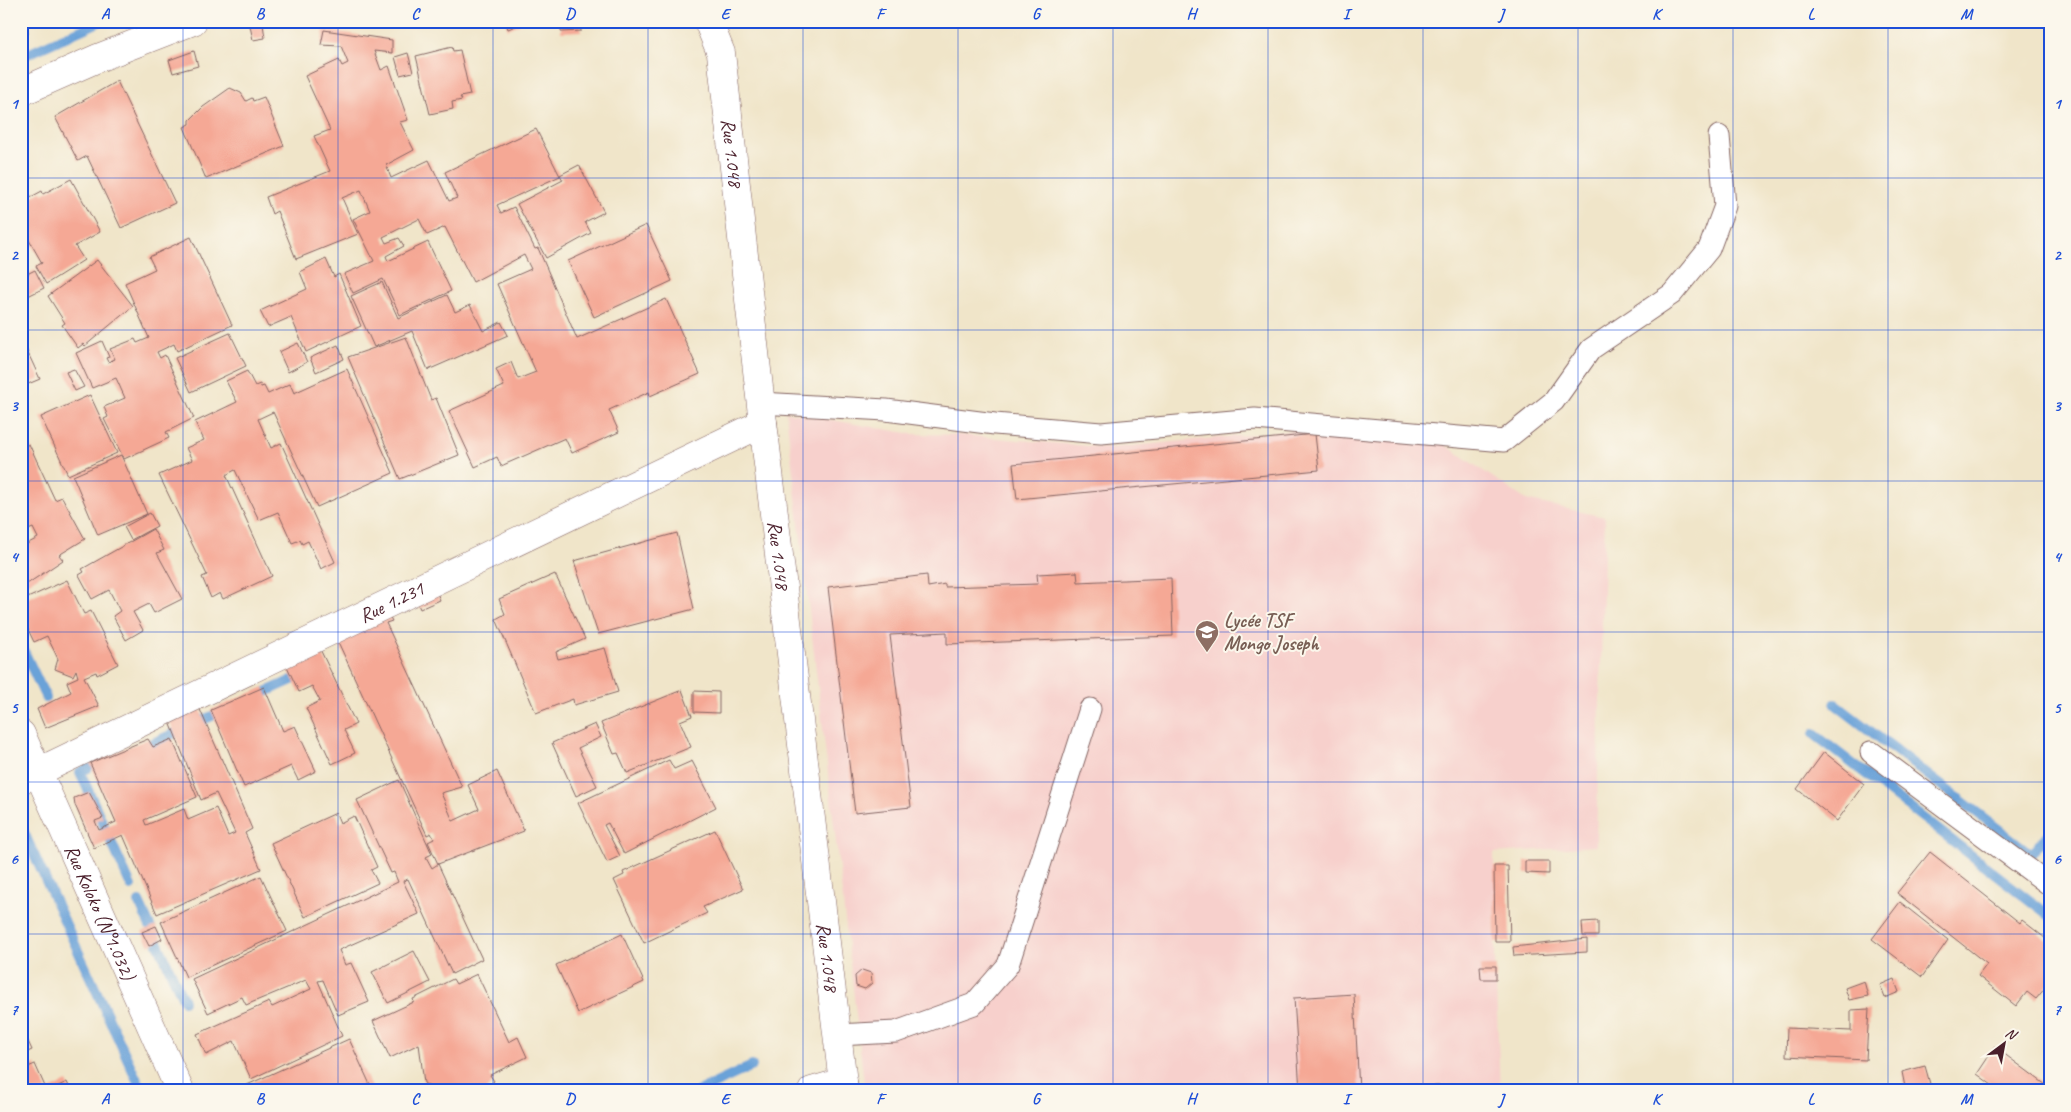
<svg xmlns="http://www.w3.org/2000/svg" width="2071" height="1112" font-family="Caveat,sans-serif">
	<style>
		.built { fill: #f7d0cc }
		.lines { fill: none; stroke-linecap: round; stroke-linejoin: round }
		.stream { stroke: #6aa2d8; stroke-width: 10 }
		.building { fill: #f5a895 }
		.lane-casing { stroke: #846462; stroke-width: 23 }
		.street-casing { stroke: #846462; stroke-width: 29 }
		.lane { stroke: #fff; stroke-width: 21 }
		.street { stroke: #fff; stroke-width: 28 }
		.grid { fill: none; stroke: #1d4ed8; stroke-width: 1; stroke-opacity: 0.55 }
		.labels { text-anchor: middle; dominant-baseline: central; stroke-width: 4; stroke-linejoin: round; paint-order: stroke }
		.street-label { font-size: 20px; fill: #4a1f2b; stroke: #fbf7ec }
		.education-label { font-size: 20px; font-weight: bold; fill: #785e54; stroke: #fbf7ec; text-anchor: start }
		.neatline { fill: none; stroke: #1d4ed8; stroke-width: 2 }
		.grid-label { font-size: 16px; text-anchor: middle; font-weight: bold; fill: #1d4ed8 }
	</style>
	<rect width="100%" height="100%" fill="#fbf7ec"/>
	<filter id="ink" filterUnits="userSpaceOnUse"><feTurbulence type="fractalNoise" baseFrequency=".02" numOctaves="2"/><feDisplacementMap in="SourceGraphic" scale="10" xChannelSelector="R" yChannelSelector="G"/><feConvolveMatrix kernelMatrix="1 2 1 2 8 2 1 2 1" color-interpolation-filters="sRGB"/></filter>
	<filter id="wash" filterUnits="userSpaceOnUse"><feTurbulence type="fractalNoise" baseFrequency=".0096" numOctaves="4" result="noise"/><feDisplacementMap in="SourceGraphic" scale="20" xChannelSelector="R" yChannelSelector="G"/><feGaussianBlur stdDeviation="1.12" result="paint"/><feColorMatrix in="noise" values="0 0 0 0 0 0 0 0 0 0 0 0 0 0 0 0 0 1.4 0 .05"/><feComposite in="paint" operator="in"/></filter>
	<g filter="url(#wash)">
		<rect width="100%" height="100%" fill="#f0e5c9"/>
		<polygon class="built" points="786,412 913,434 961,435 1111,448 1300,430 1441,442 1526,500 1605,517 1596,846 1494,853 1495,958 1500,1091 865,1091"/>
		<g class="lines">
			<g class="stream">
				<polyline points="195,27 214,21"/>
				<polyline points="21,57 101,21"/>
				<polyline points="21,645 46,698"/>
				<polyline points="255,697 292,680"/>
				<polyline points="1835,704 2031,854 2050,832"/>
				<polyline points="1814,734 2050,916"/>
				<polyline points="153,743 225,710"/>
				<polyline points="88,768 80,772 131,886"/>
				<polyline points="21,826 142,1091"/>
				<polyline points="139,902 184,1001"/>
				<polyline points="699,1091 752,1066"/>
			</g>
		</g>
		<g id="blocks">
			<g class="building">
				<polygon points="21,21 27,21 28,34 21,36"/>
				<polygon points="505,21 519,21 520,24 508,29"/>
				<polygon points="561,21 581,21 581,31 561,32"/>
				<polygon points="263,24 265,38 253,40 250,26"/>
				<polygon points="324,30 392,40 392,53 374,51 381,70 389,66 408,120 400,122 414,150 386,165 391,178 429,160 449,201 457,198 445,172 536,129 560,176 497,205 501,213 514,207 535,249 538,248 577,339 666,299 700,374 650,396 649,392 609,410 619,432 572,453 565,438 501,466 497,457 475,467 449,411 504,386 496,369 511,362 518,379 536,372 497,284 531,269 524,255 473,282 445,227 427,235 419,219 383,237 386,243 399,238 404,246 386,256 388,261 428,242 451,291 400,315 383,279 353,293 344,274 374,261 353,219 370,211 361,190 342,198 358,234 296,259 277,211 272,214 266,197 330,171 314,136 330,130 305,76 339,60 342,66 348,63 341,46 321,45"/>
				<polygon points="452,47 453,51 460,50 470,95 460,97 462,100 452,102 453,109 430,114 416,56"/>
				<polygon points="194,51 198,66 173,73 169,60"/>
				<polygon points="408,53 413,72 400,75 395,57"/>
				<polygon points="117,81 175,203 121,228 87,156 78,161 55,117"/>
				<polygon points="230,88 241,93 246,101 252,98 253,101 264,97 284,146 206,179 184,127 190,124 190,120 203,107"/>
				<polygon points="579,165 604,212 585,222 591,233 546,258 517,204 563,180 560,175"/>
				<polygon points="71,179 100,232 75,246 84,260 46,284 36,266 42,263 21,226 21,190 26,188 31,197 42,191 43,194"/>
				<polygon points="646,225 672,281 594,317 568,261"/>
				<polygon points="191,237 232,325 177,351 174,344 157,352 160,358 165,355 194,418 166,432 169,438 124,459 104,419 108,417 104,407 125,398 116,378 92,388 76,353 102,341 109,357 106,358 108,362 115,359 110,349 135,339 137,343 149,338 125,283 155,269 149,257"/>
				<polygon points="326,259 334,277 339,274 361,326 306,352 291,317 268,327 260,311 307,289 300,272"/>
				<polygon points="97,260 133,306 85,346 83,344 78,348 62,325 65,323 48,296"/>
				<polygon points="35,270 44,288 28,296 21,283 21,277"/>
				<polygon points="382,282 398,318 447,295 455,312 470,305 483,331 501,322 508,335 428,370 412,331 374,347 351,296"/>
				<polygon points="230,333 246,366 191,392 175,358"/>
				<polygon points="406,337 431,400 436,398 459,455 400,479 348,357"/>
				<polygon points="21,338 40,379 21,387"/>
				<polygon points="298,343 307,362 288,372 279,352"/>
				<polygon points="338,345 344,359 316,372 310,358"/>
				<polygon points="74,369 84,387 75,391 66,372"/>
				<polygon points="347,369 393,473 317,507 273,412 258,419 271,448 281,443 335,562 321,569 308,541 302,544 300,540 292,543 278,512 259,520 235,470 226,475 272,576 223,599 220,593 211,598 202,577 207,575 159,475 192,460 186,448 204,440 195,422 237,402 226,381 247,371 255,386 260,384 261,387 264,386 268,394 290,384 294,393"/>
				<polygon points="90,395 117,453 68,475 41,417"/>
				<polygon points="1315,434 1319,470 1017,499 1013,464"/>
				<polygon points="29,444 55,500 62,497 85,539 59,555 63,560 21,588 21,547 38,538 33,528 21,533 21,448"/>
				<polygon points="121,455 147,514 98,535 73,476"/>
				<polygon points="150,513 157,526 131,540 124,527"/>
				<polygon points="153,529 164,550 157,553 182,599 154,613 149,604 133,612 143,630 126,640 113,616 120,611 109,590 92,599 79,575 84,572 82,569"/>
				<polygon points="677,533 694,609 598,634 574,561"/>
				<polygon points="1077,572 1078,582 1171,578 1173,636 947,644 947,632 890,635 911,807 855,813 828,587 927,575 928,587 945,584 945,587 1038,584 1037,574"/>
				<polygon points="555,574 585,639 556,652 558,659 605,648 618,692 574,705 573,699 536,713 496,619 505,614 499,599"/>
				<polygon points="67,580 84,614 91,611 118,664 97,675 96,672 84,677 99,706 45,728 37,709 71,692 67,682 78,677 76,670 73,676 55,669 58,659 47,636 34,642 21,615 21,601"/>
				<polygon points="434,586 440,600 420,609 414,595"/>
				<polygon points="385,608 392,621 386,623 462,787 441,793 453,821 479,809 468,785 497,771 524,831 438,864 428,842 434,839 431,833 427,835 333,631"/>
				<polygon points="318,645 356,724 344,730 355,753 332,764 306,708 320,701 312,686 299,692 284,660"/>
				<polygon points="264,687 283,731 295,726 316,771 298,780 291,766 244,787 211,710"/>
				<polygon points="682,690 692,716 680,721 691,747 627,773 618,753 614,754 601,723"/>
				<polygon points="694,691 719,692 719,713 694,712"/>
				<polygon points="198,705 252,829 245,833 261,869 157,914 123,835 94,848 75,805 74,798 89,792 103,818 95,821 99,830 116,822 90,763 148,739 153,747 172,739 197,797 144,820 146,825 184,809 188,820 216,808 228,836 235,833 216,793 201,800 168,717"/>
				<polygon points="595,724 601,737 578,748 597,786 576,796 552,743"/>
				<polygon points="1824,752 1864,784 1837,821 1797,789"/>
				<polygon points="669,760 674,769 692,761 716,807 624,854 608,823 604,825 620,856 607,862 578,803"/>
				<polygon points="399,780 432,854 426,857 432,868 438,864 482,959 452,974 408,879 403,881 419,914 339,950 345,965 351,963 369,1002 338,1015 323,980 318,981 342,1036 251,1079 234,1041 206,1055 197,1034 269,1002 272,1007 311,989 306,980 246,1005 242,997 208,1013 192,979 398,882 394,872 391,873 357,800"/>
				<polygon points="336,813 340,823 354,816 377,867 371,870 378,883 305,917 271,843"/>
				<polygon points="715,830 743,889 703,907 707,913 644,943 614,880 624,875 623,872"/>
				<polygon points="1930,852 2020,923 2022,920 2050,942 2050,982 2036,999 2027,992 2016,1006 1978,976 1987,964 1897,893"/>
				<polygon points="1525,861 1549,861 1549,874 1525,873"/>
				<polygon points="1494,866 1508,866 1510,942 1495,942"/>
				<polygon points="261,876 287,931 186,977 161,922"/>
				<polygon points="1900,902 1948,940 1922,977 1872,939"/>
				<polygon points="1598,921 1598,936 1583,936 1582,922"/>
				<polygon points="156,926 162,939 149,946 142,932"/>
				<polygon points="622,934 644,982 578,1013 556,965"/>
				<polygon points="1587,939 1587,952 1514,956 1513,947"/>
				<polygon points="414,951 430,982 388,1003 372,972"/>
				<polygon points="1480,966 1496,966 1496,979 1481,979"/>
				<polygon points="862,970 871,973 872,983 865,989 856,986 855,976"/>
				<polygon points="477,974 509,1042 518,1037 527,1057 490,1075 494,1081 484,1091 435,1091 424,1083 419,1044 390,1058 373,1021 414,1002 413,999 453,979 456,984"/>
				<polygon points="1894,979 1899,992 1885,998 1880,985"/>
				<polygon points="1864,981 1868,996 1849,1000 1845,988"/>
				<polygon points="1354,994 1359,1091 1300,1091 1294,998"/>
				<polygon points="1869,1009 1866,1060 1786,1056 1787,1028 1851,1031 1851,1010"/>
				<polygon points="21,1026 32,1050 21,1055"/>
				<polygon points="349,1039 373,1091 250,1091 247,1085"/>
				<polygon points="1995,1047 2050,1088 2050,1091 2000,1091 1977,1074"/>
				<polygon points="35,1064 47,1091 21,1091 21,1070"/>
				<polygon points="1925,1066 1932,1091 1897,1091 1897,1089 1905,1087 1902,1072"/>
				<polygon points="67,1082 71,1091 47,1091"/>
				<polygon points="1456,1085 1456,1091 1396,1091 1396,1088"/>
				<polygon points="970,1087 971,1091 937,1091 937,1089"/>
			</g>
		</g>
	</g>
	<g filter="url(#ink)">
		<use href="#blocks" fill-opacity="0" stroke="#846462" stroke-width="1"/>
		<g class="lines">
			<g class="lane-casing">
				<g id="lane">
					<polyline points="760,403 886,410 995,424 1101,433 1255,419 1504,441 1554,401 1591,349 1672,294 1709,249 1725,206 1719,136"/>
					<polyline points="1871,752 2050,885"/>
					<polyline points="837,1035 896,1032 974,1004 1008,965 1090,709"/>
				</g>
			</g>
			<g class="street-casing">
				<g id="street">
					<path id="s1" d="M 708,21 L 721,53 L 763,423 L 844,1091"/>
					<polyline points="21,92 98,58 193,21"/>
					<path id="s2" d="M 21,734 L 180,1091"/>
					<path id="s3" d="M 21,780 L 763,423"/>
					<polyline points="812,1091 843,1082"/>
				</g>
			</g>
			<use href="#lane" class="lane"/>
			<use href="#street" class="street"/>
		</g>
	</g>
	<path class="grid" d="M 183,21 L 183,1091M 338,21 L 338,1091M 493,21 L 493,1091M 648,21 L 648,1091M 803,21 L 803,1091M 958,21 L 958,1091M 1113,21 L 1113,1091M 1268,21 L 1268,1091M 1423,21 L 1423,1091M 1578,21 L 1578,1091M 1733,21 L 1733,1091M 1888,21 L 1888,1091M 21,178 L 2050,178M 21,330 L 2050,330M 21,481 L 2050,481M 21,632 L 2050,632M 21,782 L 2050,782M 21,934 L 2050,934"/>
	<defs>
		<g id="school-pin" transform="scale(1.25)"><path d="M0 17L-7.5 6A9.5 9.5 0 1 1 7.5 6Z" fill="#8d6e63" stroke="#fbf7ec"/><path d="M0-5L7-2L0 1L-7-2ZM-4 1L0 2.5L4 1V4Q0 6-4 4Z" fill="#fff"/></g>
	</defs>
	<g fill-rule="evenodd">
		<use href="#school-pin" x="1207" y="632"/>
	</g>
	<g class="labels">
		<g class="street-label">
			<text stroke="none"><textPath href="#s1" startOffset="135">Rue 1.048</textPath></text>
			<text stroke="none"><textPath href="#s1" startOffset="540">Rue 1.048</textPath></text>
			<text stroke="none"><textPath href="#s3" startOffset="411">Rue 1.231</textPath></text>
			<text stroke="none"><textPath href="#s2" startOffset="195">Rue Koloko (N°1.032)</textPath></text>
			<text stroke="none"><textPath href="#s1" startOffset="945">Rue 1.048</textPath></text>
		</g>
		<g class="education-label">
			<text x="1224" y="620">Lycée TSF<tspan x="1224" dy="23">Mongo Joseph</tspan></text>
		</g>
	</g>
	<rect width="2071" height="1112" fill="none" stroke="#fbf7ec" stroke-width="55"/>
	<g transform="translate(2004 1044) rotate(32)" stroke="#fbf7ec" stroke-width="4" paint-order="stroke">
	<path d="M0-4L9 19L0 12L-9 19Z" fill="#4a1f2b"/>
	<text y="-8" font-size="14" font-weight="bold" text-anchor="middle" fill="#4a1f2b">N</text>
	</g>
	<rect x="28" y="28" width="2016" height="1056" class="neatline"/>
	<g class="grid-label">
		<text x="105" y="19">A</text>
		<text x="260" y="19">B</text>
		<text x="415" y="19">C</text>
		<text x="570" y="19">D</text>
		<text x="725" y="19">E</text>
		<text x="880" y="19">F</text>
		<text x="1036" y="19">G</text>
		<text x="1191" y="19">H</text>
		<text x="1346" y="19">I</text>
		<text x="1501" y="19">J</text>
		<text x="1656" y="19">K</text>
		<text x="1811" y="19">L</text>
		<text x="1966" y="19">M</text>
		<text x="14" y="109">1</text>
		<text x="2057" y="109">1</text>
		<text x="14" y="260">2</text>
		<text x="2057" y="260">2</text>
		<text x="14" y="411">3</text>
		<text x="2057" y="411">3</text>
		<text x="14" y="562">4</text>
		<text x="2057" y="562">4</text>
		<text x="14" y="713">5</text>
		<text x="2057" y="713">5</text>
		<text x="14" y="864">6</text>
		<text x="2057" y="864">6</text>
		<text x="14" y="1015">7</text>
		<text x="2057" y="1015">7</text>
		<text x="105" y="1104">A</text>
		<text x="260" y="1104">B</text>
		<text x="415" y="1104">C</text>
		<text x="570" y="1104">D</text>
		<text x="725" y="1104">E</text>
		<text x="880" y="1104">F</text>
		<text x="1036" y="1104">G</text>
		<text x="1191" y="1104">H</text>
		<text x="1346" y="1104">I</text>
		<text x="1501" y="1104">J</text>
		<text x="1656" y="1104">K</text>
		<text x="1811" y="1104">L</text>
		<text x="1966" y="1104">M</text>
	</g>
</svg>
